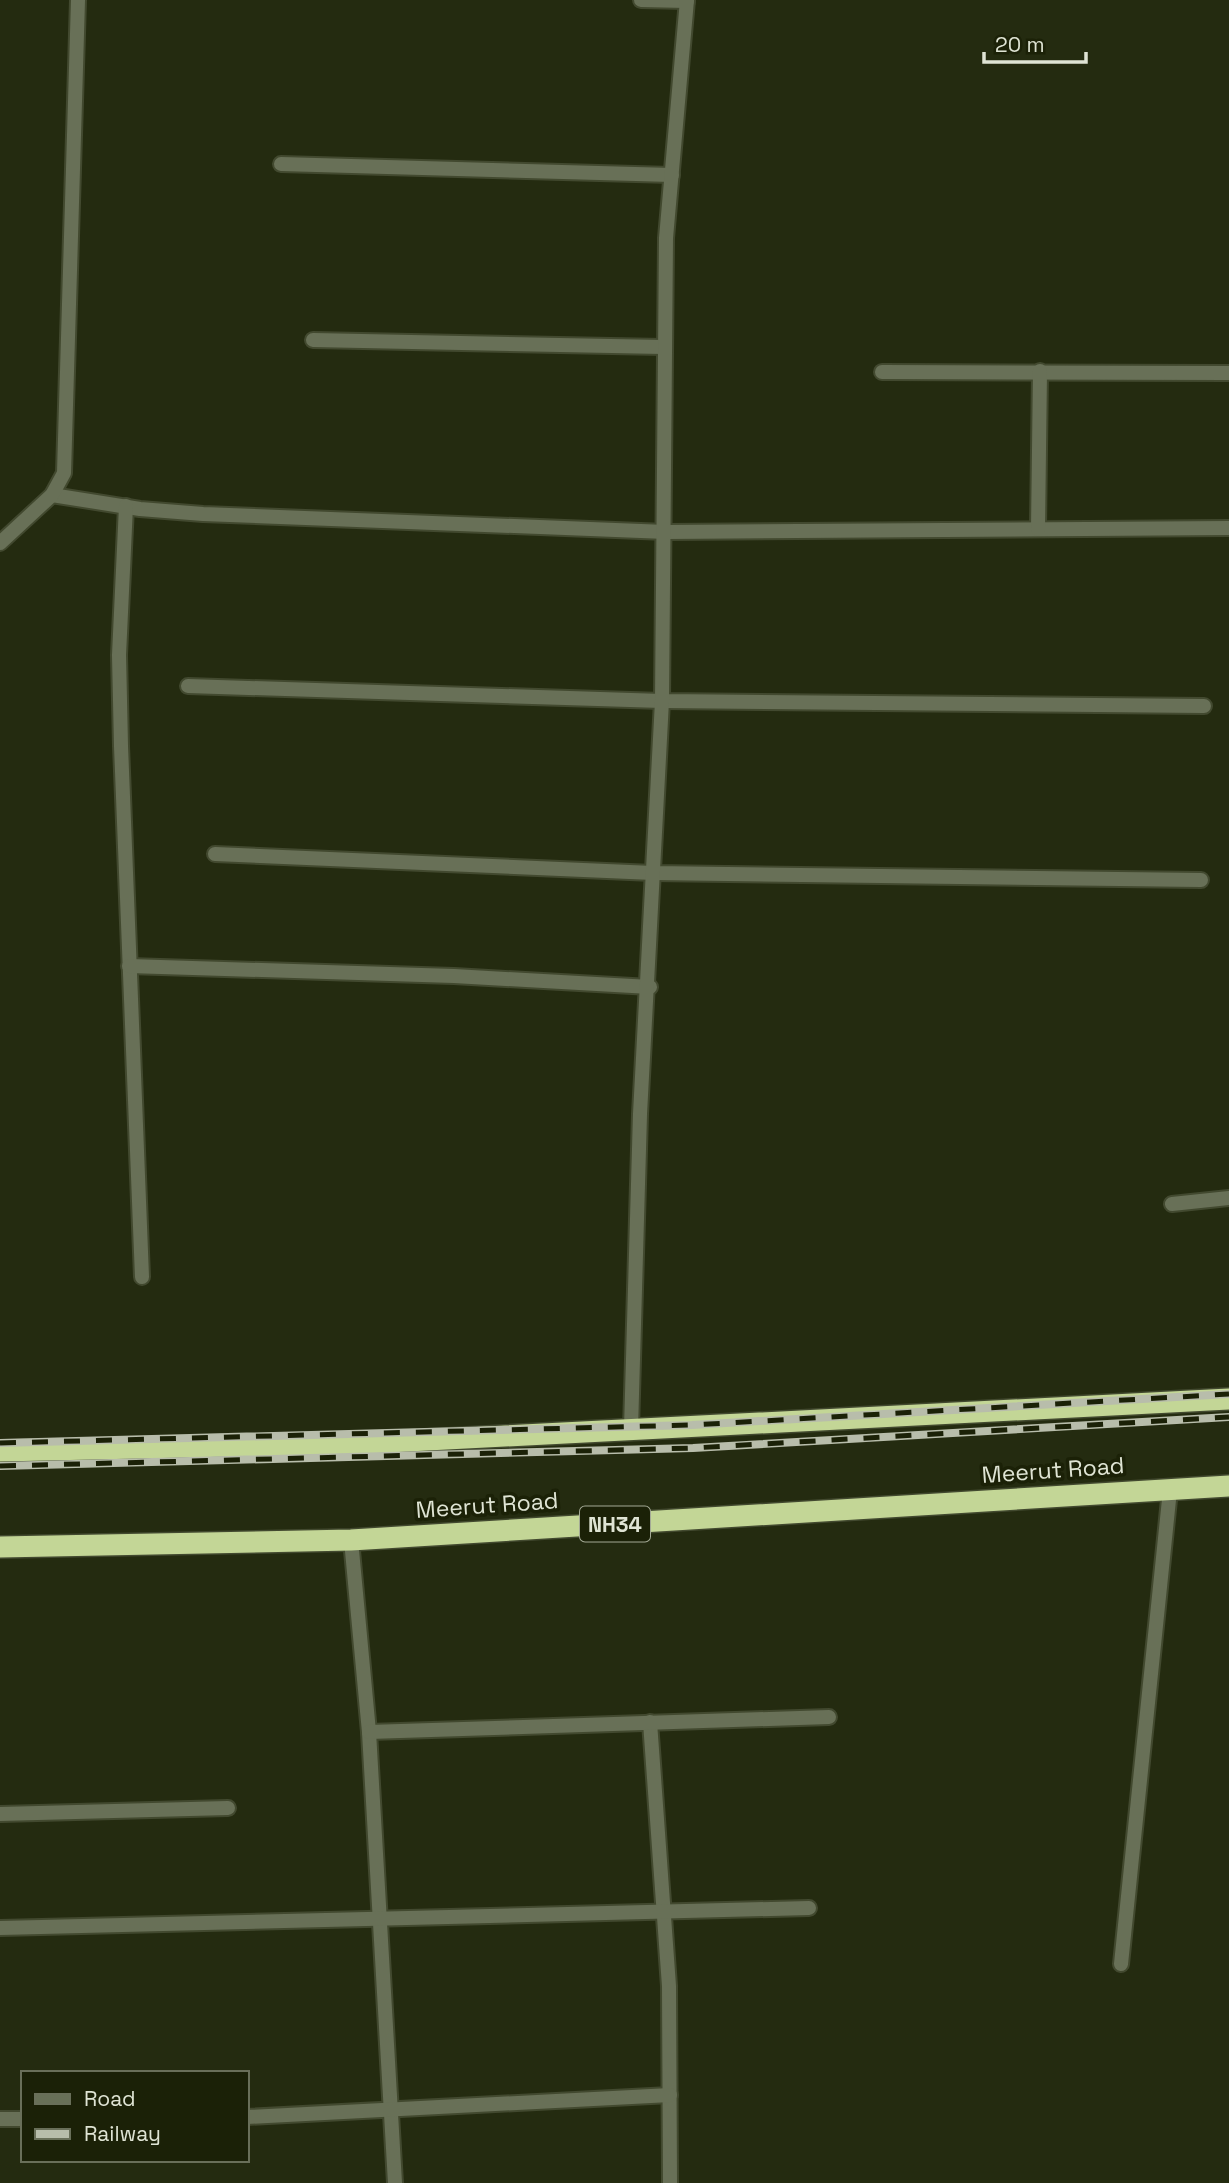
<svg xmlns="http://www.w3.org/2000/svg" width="1229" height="2183" font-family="'Space Grotesk',sans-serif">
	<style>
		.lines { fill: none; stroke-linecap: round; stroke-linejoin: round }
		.lane-casing { stroke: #42492f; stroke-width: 18 }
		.street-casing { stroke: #42492f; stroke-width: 18 }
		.highway-casing { stroke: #42492f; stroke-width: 24 }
		.lane { stroke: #687057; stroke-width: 14 }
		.street { stroke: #687057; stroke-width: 14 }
		.highway { stroke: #c3d696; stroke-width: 21 }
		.rail-casing { stroke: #b8bdab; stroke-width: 8 }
		.rail { stroke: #1b2107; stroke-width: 5; stroke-dasharray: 16; stroke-linecap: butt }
		.labels { text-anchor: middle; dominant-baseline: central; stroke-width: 7; stroke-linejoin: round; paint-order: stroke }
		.shield { fill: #1b2107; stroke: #a4aa96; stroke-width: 2 }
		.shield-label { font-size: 21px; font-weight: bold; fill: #dfe4d4 }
		.street-label { font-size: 23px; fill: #dfe4d4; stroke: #1b2107 }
	</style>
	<rect width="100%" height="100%" fill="#242b10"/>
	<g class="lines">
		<g class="lane-casing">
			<polyline id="lane" points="1121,1964 1170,1490"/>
		</g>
		<g class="street-casing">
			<g id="street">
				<polyline points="641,0 687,1"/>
				<polyline points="281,164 672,175"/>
				<polyline points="313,340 663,347"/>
				<polyline points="882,372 1229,373"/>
				<polyline points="52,495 140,509 203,514 666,532 1229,528"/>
				<polyline points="126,506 119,655 121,746 142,1277"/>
				<polyline points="1038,529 1040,371"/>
				<polyline points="0,543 52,495 64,473 78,0"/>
				<polyline points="188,686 662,701 1204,706"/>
				<polyline points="215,854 653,873 1201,880"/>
				<polyline points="129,966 454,976 650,987"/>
				<polyline points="1172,1204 1229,1198"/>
				<polyline points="631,1429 640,1114 662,701 666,238 687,0"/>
				<polyline points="351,1540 369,1732 395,2183"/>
				<polyline points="650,1722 669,1986 670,2183"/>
				<polyline points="369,1732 829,1717"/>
				<polyline points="0,1814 228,1808"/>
				<polyline points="0,1928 809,1908"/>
				<polyline points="247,2117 670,2095"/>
				<polyline points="0,2119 23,2119"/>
			</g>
		</g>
		<g class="highway-casing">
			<g id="highway">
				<polyline points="0,1451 369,1443 1229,1399"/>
				<polyline points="0,1547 351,1540 1229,1486"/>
			</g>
		</g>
		<use href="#lane" class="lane"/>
		<use href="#street" class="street"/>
		<use href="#highway" class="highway"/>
		<g class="rail-casing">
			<g id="rail">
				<polyline points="0,1443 692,1425 1229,1394"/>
				<polyline points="0,1466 693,1448 1229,1417"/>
			</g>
		</g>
		<use href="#rail" class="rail"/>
	</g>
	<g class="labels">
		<rect class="shield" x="580" y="1506.5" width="70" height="35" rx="5"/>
		<g class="shield-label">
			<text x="615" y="1524">NH34</text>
		</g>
		<g class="street-label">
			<text transform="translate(1053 1470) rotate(-4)">Meerut Road</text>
			<text transform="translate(487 1505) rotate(-4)">Meerut Road</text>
		</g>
	</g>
	<rect x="21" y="2071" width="228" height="91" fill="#1b2107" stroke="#696f59" stroke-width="2"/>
	<rect x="35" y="2094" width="35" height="10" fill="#687057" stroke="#696f59" stroke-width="2"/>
	<text x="84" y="2106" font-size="21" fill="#dfe4d4">Road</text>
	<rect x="35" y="2129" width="35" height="10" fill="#b8bdab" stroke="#696f59" stroke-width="2"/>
	<text x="84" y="2141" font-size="21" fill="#dfe4d4">Railway</text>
	<path d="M984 52v10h102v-10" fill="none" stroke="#dfe4d4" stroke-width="3.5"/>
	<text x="995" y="52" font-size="21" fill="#dfe4d4" stroke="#1b2107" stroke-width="5" paint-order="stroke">20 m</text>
</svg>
